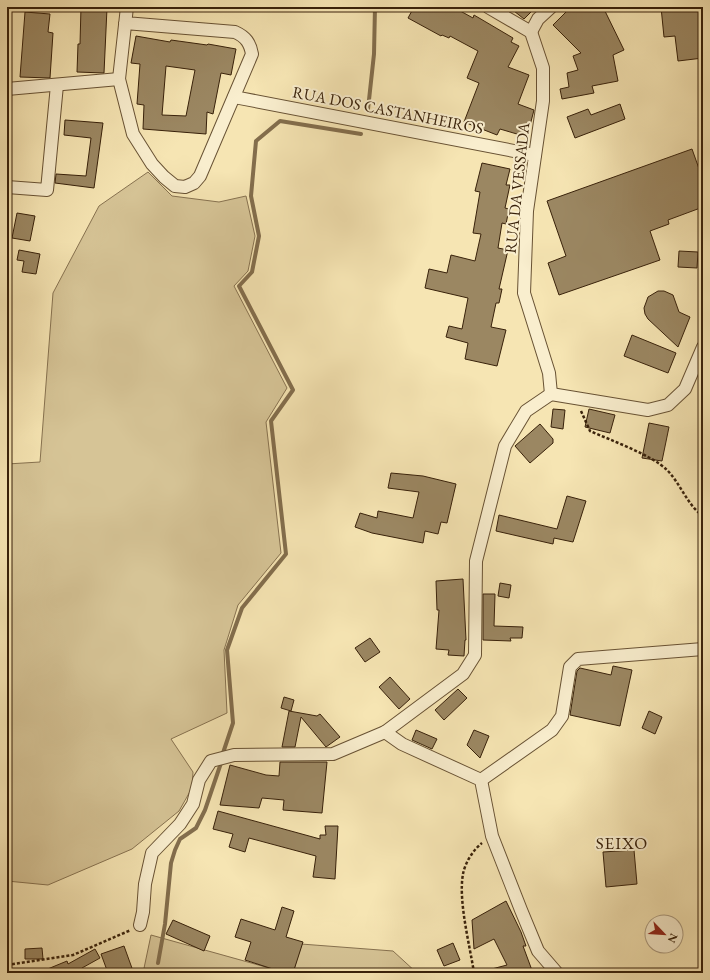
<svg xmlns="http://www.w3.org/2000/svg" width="710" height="980" font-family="'EB Garamond',serif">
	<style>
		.green { fill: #d6c496; stroke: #877250 }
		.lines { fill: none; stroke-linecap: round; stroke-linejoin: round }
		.stream { stroke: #836e4d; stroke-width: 4 }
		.building { fill: #9b8762; stroke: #38210a; fill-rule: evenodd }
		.minor-casing { stroke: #685234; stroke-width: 14 }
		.path { stroke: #38210a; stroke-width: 2.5; stroke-dasharray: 3 2; stroke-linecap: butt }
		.minor { stroke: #f9eece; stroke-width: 12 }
		.labels { text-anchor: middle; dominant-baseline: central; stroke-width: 4; stroke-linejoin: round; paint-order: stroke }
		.street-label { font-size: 16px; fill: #38210a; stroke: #f9eece }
		.neighbourhood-label { font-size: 17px; letter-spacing: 1px; fill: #38210a; stroke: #f9eece }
	</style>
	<rect width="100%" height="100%" fill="#f6e5b3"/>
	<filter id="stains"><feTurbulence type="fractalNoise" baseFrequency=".005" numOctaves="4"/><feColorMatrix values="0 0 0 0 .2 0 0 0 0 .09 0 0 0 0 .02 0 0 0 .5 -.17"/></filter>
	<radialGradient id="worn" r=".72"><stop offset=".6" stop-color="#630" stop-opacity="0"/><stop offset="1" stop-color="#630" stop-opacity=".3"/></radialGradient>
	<g class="green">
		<polygon points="148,172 172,196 219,202 246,196 255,236 248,271 234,286 287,388 266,422 281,553 238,605 224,650 227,713 171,739 193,772 192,788 179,811 132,849 48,885 7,881 7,464 40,462 53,293 99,206"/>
		<polygon points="151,935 287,973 143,973"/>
		<polygon points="301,944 393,951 417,973 293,973"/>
	</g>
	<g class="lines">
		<g class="stream">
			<polyline points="368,109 374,54 375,7"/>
			<polyline points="223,753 233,723 227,650 242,608 286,554 271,421 293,390 239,286 252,272 259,236 251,196 256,141 280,121 361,134"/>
			<polyline points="158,963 165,924 171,863 175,850 180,839 196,828 205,810 221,763"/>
		</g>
	</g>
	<g class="building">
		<polygon points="81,7 107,8 104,73 77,72 78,44 80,44"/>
		<polygon points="414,7 453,7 473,18 474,15 513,38 511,42 519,46 508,67 529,75 518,104 534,110 527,137 500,129 497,135 464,122 479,83 467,78 478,51 450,36 449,38 442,35 441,36 408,18"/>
		<polygon points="509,7 536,7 524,19"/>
		<polygon points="571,7 603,7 624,50 613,55 618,81 592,86 594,93 562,99 560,89 569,87 567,73 578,70 573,56 581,53 553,25"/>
		<polygon points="661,7 703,7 703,58 678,61 675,36 664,37"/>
		<polygon points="25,12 50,14 48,32 53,33 50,78 20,77"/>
		<path d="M 136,36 L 170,42 L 171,40 L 207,45 L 208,44 L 236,49 L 231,75 L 221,73 L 213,114 L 207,112 L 206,134 L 143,129 L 144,105 L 137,104 L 140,64 L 131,63 ZM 166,66 L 195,70 L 186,116 L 162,115 Z"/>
		<polygon points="620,104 625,119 575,138 567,117 588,109 591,115"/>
		<polygon points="65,120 103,123 94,188 55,183 56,174 86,176 91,138 64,135"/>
		<polygon points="692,149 703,180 703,207 668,220 669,224 650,231 660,260 559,295 548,263 566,256 547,201"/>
		<polygon points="482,163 510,169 506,185 510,185 505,208 509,209 506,224 502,223 498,248 508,250 499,289 502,289 499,303 496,303 491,327 506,330 497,366 465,359 468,343 446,337 449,326 462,329 468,298 425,288 429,269 447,273 451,255 475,261 481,234 473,233 480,192 475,191"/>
		<polygon points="17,213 35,216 30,241 12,238"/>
		<polygon points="19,250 40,254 36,274 22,272 24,261 17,260"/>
		<polygon points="679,251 698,252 697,268 678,267"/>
		<polygon points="658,291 664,291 673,295 679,312 690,317 678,347 648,319 645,314 644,308 648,297"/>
		<polygon points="632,335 676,353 668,373 624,356"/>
		<polygon points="553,409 565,410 563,429 551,427"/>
		<polygon points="589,409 615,415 610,433 585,427"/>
		<polygon points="649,423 669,427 662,461 642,458"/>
		<polygon points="540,424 553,439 553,443 530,463 515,446"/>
		<polygon points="391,473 423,476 456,484 447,523 441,522 438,534 425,531 423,543 372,533 355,527 360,513 377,518 378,511 413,518 419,492 388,488"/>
		<polygon points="567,496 586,501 573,542 554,538 553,544 496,531 499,515 557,529"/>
		<polygon points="463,579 466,640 465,640 464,656 448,655 449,650 436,649 439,610 437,610 436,581"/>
		<polygon points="500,583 511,585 509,598 498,596"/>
		<polygon points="483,594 495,594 494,626 523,627 522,638 510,638 511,641 483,640"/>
		<polygon points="370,638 380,652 365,662 355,648"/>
		<polygon points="613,666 632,670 620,726 570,715 577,671 580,668 611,675"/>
		<polygon points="390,677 410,699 399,709 379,687"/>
		<polygon points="458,689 467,698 444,720 435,710"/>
		<polygon points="284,697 294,700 291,711 281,708"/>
		<polygon points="289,711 317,716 320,714 340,737 326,747 301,717 295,747 282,747"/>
		<polygon points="649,711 662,717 655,734 642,728"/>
		<polygon points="416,730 437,739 432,749 412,740"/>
		<polygon points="474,730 489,736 480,758 467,745"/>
		<polygon points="280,762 327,762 322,813 283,810 284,800 262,798 259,808 220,805 230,765 266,775 279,776"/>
		<polygon points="218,811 320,839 320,835 326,835 325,826 338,826 335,879 313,877 316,856 249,838 245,852 229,847 233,834 213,829"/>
		<polygon points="634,850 637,884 606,887 603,852"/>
		<polygon points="506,901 521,932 526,946 523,946 533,973 488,973 488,970 507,965 494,939 474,949 472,920"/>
		<polygon points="282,907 294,911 286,937 303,942 293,973 285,973 245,960 251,942 235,937 241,919 275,930"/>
		<polygon points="173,920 210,936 204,951 166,934"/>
		<polygon points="453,943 460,960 444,966 437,950"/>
		<polygon points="124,946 133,971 127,973 108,973 101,954"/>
		<polygon points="42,948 43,959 25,959 25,949"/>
		<polygon points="95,949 100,958 82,968 83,973 38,973 67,961 68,964"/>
	</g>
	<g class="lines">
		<g class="minor-casing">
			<g id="minor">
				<polyline points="488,7 531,32 543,68 543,101 527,211 524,293 549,373 551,394"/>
				<path d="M 125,23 L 235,32 C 246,37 250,43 252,54 L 200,176 L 194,183 L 185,187 L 175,186 L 164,177 L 152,164 L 133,134 L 119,79 L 127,7"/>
				<polyline points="531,32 538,19 551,7"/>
				<polyline points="7,89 119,79"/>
				<polyline points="234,97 535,155"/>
				<polyline points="7,187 47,190 57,85"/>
				<polyline points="551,394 648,410 668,405 685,389 703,347"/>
				<polyline points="385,732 402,744 481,780 492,836 521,910 538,951 557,973"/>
				<polyline points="481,780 552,730 562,716 570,667 578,659 703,649"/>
				<polyline points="140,925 143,912 145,884 152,853 180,824 193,804 199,780 211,761 234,755 333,754 385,732 463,674 475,655 476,561 505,446 526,411 551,394"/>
			</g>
		</g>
		<g class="path">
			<path d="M 581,411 L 590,431 C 610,440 652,455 667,470 C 681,484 687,505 703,516"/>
			<polyline points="7,965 73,955 131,930"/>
			<path d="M 474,973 C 470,946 458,901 463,874 C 465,863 473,850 482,843"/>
		</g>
		<use href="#minor" class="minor"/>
	</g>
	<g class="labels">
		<g class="street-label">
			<text transform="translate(388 110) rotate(11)">RUA DOS CASTANHEIROS</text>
			<text transform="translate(517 188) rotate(-84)">RUA DA VESSADA</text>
		</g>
		<g class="neighbourhood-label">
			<text x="622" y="843">SEIXO</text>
		</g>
	</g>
	<rect width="710" height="980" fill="none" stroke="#f6e5b3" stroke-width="24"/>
	<rect x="8" y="8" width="694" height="964" fill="none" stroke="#38210a" stroke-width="2"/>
	<rect x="12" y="12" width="686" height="956" fill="none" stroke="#38210a"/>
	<g transform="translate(664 934) rotate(115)"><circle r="19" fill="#f9eece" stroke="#ac9c80"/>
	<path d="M0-3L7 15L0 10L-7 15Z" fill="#8f2418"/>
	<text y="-6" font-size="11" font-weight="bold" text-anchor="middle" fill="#38210a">N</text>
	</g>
	<rect width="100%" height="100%" filter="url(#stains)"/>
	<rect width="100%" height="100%" fill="url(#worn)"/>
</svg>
